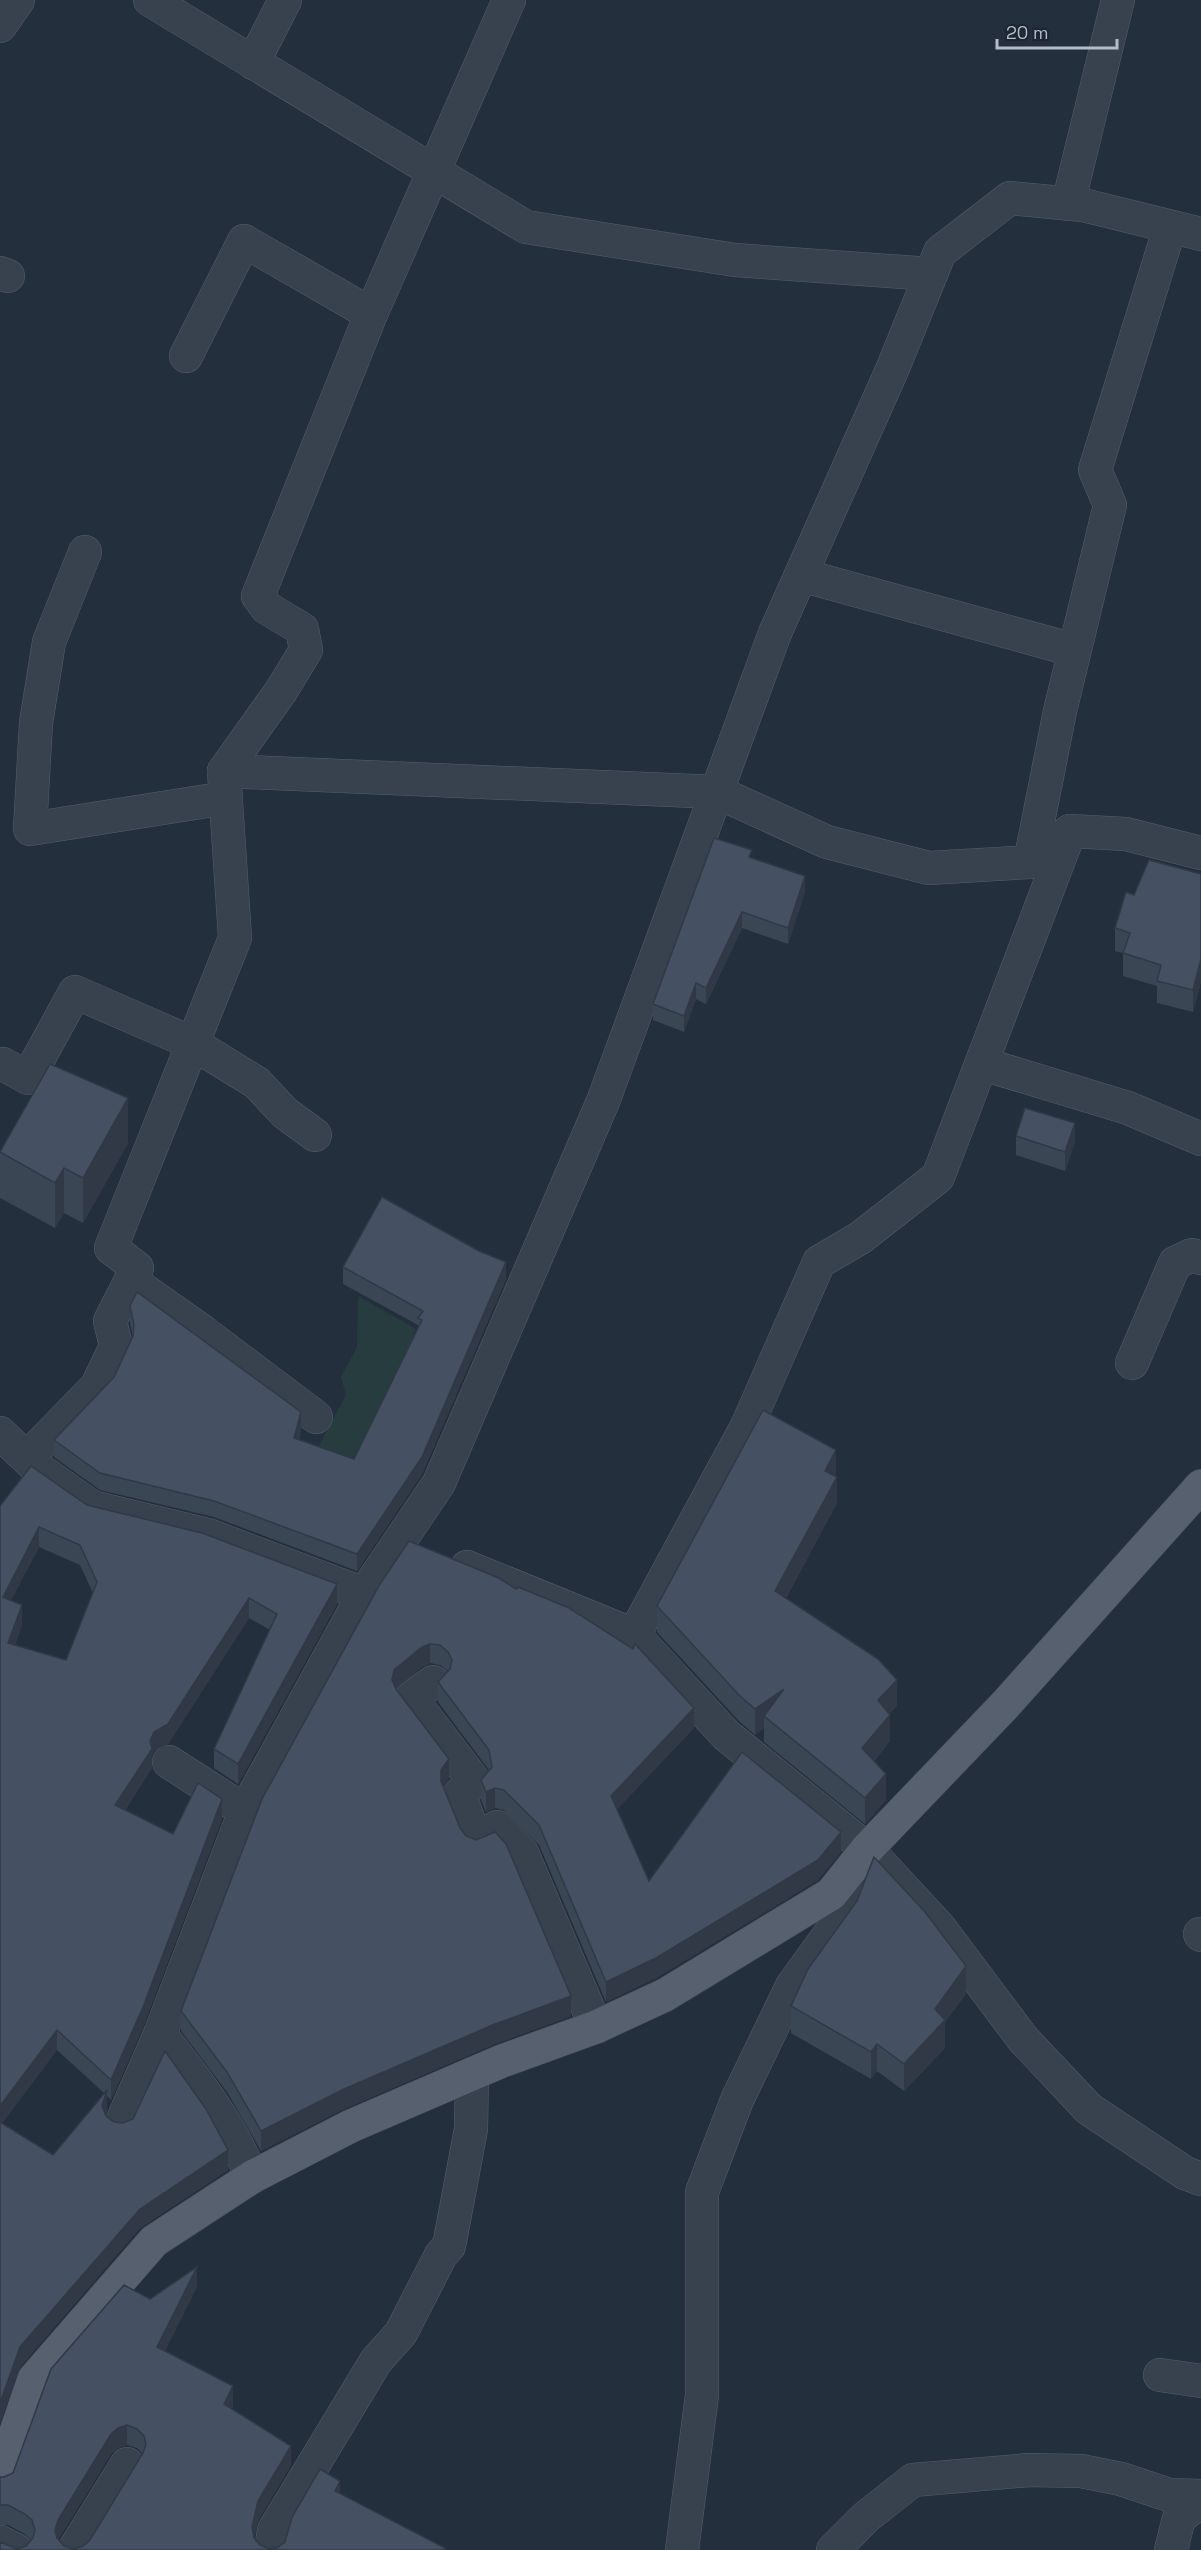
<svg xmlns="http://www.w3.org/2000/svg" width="1201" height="2550" font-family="'Space Grotesk',sans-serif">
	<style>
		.green { fill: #263c3f }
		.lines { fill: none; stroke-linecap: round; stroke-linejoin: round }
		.minor-casing { stroke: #565f6c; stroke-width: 34 }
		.major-casing { stroke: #414a57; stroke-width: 34 }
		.minor { stroke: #38414e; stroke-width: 33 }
		.major { stroke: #56606e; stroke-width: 33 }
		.wall { fill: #3b4654; fill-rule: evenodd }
		.shaded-wall { fill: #303945 }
		.building { fill: #455162; stroke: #303945; stroke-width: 1.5; fill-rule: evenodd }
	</style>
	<rect width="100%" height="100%" fill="#242f3e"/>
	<polygon class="green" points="358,1296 416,1329 413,1334 419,1340 326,1541 314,1455 346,1395 341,1377 357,1347"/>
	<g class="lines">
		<g class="minor-casing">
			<g id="minor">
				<polyline points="150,0 526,227 735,260 931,274"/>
				<polyline points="0,26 18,0"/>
				<polyline points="253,63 285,0"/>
				<polyline points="1068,204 1118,0"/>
				<polyline points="0,273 8,276"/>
				<polyline points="186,356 244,241 371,314"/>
				<polyline points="85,552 49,642 36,723 30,829 226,798"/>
				<polyline points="801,575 1074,650"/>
				<polyline points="224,771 717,792 827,842 929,868 1030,862 1070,831 1126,834 1201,853"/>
				<polyline points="1030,862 1060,711 1110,505 1095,470 1170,227"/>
				<polyline points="3,1064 28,1078 75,992 192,1043 257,1083 285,1113 315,1135"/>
				<polyline points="983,1064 1128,1108 1201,1139"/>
				<polyline points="131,1281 202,1331 316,1417"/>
				<polyline points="1132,1363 1175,1263 1192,1255 1201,1258"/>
				<polyline points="0,1433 36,1467 92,1507 208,1535 364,1594"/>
				<polyline points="27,1458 97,1386 116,1346 110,1321 137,1268 111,1248 235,938 224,771 281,691 306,650 302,629 267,608 258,596 371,314 509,0"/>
				<polyline points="467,1567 634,1635 747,1426 819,1262 860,1238 938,1177 1070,831"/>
				<polyline points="634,1635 726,1735 867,1849 939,1927 1023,2039 1089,2109 1185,2173 1201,2179"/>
				<polyline points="433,1682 411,1698 474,1781 459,1795 477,1841 497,1827 522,1853 596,2027"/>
				<polyline points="169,1762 245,1811"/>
				<polyline points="1200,1934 1201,1935"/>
				<path d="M 160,2034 C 197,2081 228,2120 252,2177"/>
				<polyline points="121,2124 160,2034 245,1811 364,1594 439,1483 604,1099 775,633 892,370 940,252 1010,198 1083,205 1201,234"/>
				<polyline points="1160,2375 1201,2381"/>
				<polyline points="0,2542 16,2550"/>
				<polyline points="74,2550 127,2464"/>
				<polyline points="271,2550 274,2530 376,2361 401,2333 441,2255 449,2246 471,2129 472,2074"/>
				<polyline points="682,2550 702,2395 702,2192 737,2100 792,1986 842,1917 864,1856"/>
				<polyline points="833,2550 866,2517 913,2480 1029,2470 1081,2471 1121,2479 1169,2495 1201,2496"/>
				<polyline points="1171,2550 1179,2518 1201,2501"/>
			</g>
		</g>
		<g class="major-casing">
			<polyline id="major" points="0,2479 34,2379 154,2241 252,2177 351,2126 502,2061 596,2027 665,1995 831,1894 867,1849 1005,1705 1201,1486"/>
		</g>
		<use href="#minor" class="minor"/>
		<use href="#major" class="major"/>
	</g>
	<g class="wall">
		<polygon points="752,858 805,892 788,944 742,928 706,1004 696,999 684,1032 653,1020 653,1004"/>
		<polygon points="1201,874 1201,982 1193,1012 1157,1003 1157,986 1123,976 1123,953 1115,951 1115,928 1134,895"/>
		<polygon points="1016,1136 1075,1142 1065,1171 1016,1155"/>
		<polygon points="128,1143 83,1223 64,1213 55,1228 0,1198 0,1152"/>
		<polygon points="343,1267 506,1279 422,1474 357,1571 214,1517 100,1490 54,1457 54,1440 114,1377 133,1337 130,1323 130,1306 301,1429 299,1439 354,1459 418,1327 418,1325 343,1284"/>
		<polygon points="836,1476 837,1503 786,1598 897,1706 889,1714 890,1741 874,1761 886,1800 865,1824 764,1742 764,1728 755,1735 739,1721 657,1632 657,1606"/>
		<path d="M 87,1505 L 337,1604 L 238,1784 L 214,1768 L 214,1749 L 270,1630 L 249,1618 L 168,1744 L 154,1751 L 152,1757 L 152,1768 L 125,1810 L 173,1834 L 222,1819 L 143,2027 L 111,2100 L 107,2096 L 107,2110 L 106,2114 L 106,2116 L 114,2122 L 228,2170 L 140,2228 L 20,2367 L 0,2423 L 0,1506 ZM 39,1547 L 80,1565 L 93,1593 L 66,1660 L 15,1645 L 22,1625 L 11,1600 ZM 57,2050 L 104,2093 L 53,2155 L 2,2123 Z"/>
		<polygon points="380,1584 694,1728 617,1809 649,1881 841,1852 818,1880 656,1978 606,2002 539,1845 504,1810 495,1808 486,1812 481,1800 481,1780 489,1770 438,1702 438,1682 448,1671 440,1665 430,1663 422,1667 396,1689 449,1779 443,1787 460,1828 571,2016 495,2044 344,2109 261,2151 227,2092 181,2031 181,2011"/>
		<polygon points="966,1994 945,2022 945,2048 904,2091 877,2071 871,2079 791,2033 791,2006"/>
		<path d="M 197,2287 L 165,2351 L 233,2406 L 232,2409 L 291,2465 L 258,2521 L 254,2538 L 260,2545 L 269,2549 L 277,2548 L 285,2542 L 340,2494 L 445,2550 L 17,2549 L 26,2546 L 31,2540 L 25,2534 L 8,2525 L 0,2525 L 0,2477 L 4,2477 L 13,2473 L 150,2299 ZM 127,2445 L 137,2448 L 143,2454 L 90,2540 L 83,2546 L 74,2549 L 64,2546 L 58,2540 L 111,2454 L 118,2448 Z"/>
	</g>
	<g class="shaded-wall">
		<polygon points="805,876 805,892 788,944 788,928"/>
		<polygon points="742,912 742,928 706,1004 706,988"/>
		<polygon points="1201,959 1201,982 1193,1012 1193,990"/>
		<polygon points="696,983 696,999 684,1032 684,1016"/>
		<polygon points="128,1098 128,1143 83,1223 83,1178"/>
		<polygon points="1075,1123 1075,1142 1065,1171 1065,1152"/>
		<polygon points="64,1168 64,1213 55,1228 55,1183"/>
		<polygon points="506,1262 506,1279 422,1474 357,1571 357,1554"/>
		<polygon points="301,1412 301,1429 294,1454 294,1438"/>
		<polygon points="836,1450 836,1476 825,1497 825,1471"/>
		<polygon points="837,1477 837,1503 775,1617 775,1591"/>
		<polygon points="39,1527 39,1547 3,1616 3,1597"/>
		<polygon points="337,1584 337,1604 238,1784 238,1764"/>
		<polygon points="249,1598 249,1618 168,1744 154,1751 152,1757 152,1768 115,1824 115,1805 150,1741 154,1732"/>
		<polygon points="22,1605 22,1625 8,1663 8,1643"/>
		<polygon points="430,1644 430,1663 422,1667 394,1690 392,1680 394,1670 422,1647"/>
		<polygon points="897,1680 897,1706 878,1726 878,1700"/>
		<polygon points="784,1689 764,1716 764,1728 755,1735 755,1709"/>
		<polygon points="694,1708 694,1728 611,1816 611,1796"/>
		<polygon points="890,1715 890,1741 862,1774 862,1748"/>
		<polygon points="449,1759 449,1779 441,1790 441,1770"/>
		<polygon points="886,1774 886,1800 865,1824 865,1798"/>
		<polygon points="495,1788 495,1808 486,1812 486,1792"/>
		<polygon points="222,1799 222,1819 143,2027 111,2100 111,2080"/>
		<polygon points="841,1832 841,1852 818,1880 656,1978 606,2002 606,1982"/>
		<polygon points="966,1966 966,1994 945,2022 945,2048 904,2091 904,2064 935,2009"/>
		<polygon points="571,1996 571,2016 495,2044 344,2109 261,2151 261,2131 344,2089 495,2024"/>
		<polygon points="57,2030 57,2050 0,2126 0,2106"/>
		<polygon points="877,2044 877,2071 871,2079 871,2052"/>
		<polygon points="107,2090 107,2110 102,2126 102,2106"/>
		<polygon points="228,2150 228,2170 140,2228 20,2367 0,2423 0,2403 20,2347 140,2209"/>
		<polygon points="197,2267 197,2287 157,2367 157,2347"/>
		<polygon points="233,2386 233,2406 224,2424 224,2404"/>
		<polygon points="127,2425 127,2445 118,2448 111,2454 58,2540 55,2530 58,2520 111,2434 118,2428"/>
		<polygon points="291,2446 291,2465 258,2521 252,2547 252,2527 258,2501"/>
		<polygon points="340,2481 340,2501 335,2491"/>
	</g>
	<g class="building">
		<polygon points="714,838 752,850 749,857 805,876 788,928 742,912 706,988 696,983 684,1016 653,1004"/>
		<polygon points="1149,860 1201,874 1201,959 1193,990 1157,981 1161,965 1123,953 1130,933 1115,928 1126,892 1134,895"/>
		<polygon points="50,1064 128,1098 83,1178 64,1168 55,1183 0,1152"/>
		<polygon points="1025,1108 1075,1123 1065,1152 1016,1136"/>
		<polygon points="382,1197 479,1251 506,1262 422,1457 357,1554 214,1501 100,1473 54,1440 114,1377 133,1336 134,1325 130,1306 137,1292 301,1412 294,1438 354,1459 422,1320 418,1318 423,1311 343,1267"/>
		<polygon points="763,1410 836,1450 825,1471 837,1477 775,1591 878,1659 897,1680 878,1700 890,1715 862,1748 886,1774 865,1798 764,1716 784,1689 755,1709 739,1695 657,1606"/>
		<path d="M 31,1466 L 87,1505 L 202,1533 L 337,1584 L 238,1764 L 214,1749 L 277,1614 L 249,1598 L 168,1724 L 154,1732 L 150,1741 L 152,1749 L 115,1805 L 173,1834 L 198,1783 L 222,1799 L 143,2007 L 111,2080 L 57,2030 L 0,2106 L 0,1506 ZM 39,1527 L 80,1545 L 97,1582 L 66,1660 L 8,1643 L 22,1605 L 3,1597 Z"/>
		<polygon points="409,1541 499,1578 516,1589 518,1587 569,1608 633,1649 635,1644 694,1708 611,1796 649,1881 742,1752 841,1832 818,1860 656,1958 606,1982 539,1825 504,1790 495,1788 486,1792 481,1780 492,1767 489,1750 438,1682 450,1669 452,1660 448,1652 440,1645 430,1644 422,1647 394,1670 392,1680 396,1689 449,1759 441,1770 441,1781 460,1828 466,1836 476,1840 495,1832 506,1844 571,1996 495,2024 344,2089 261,2131 227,2072 181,2011 262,1799 380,1584"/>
		<polygon points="874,1857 925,1912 966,1966 935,2009 945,2020 904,2064 877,2044 871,2052 791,2006 808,1969 857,1901"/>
		<polygon points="165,2051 206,2109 228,2150 140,2209 20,2347 0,2403 0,2122 53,2155 107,2090 102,2106 106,2116 114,2122 123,2123 133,2119"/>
		<path d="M 197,2267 L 157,2347 L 233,2386 L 224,2404 L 291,2446 L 258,2501 L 252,2527 L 254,2538 L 260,2545 L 269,2549 L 277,2548 L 285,2542 L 292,2517 L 320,2469 L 340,2481 L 335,2491 L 445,2548 L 444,2550 L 0,2550 L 0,2542 L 17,2549 L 26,2546 L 33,2538 L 35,2530 L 32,2520 L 25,2514 L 8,2505 L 0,2505 L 0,2477 L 4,2477 L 13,2473 L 51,2369 L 124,2285 L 150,2299 ZM 127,2425 L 137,2429 L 144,2436 L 146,2445 L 143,2453 L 90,2540 L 83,2546 L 74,2549 L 64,2546 L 57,2538 L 55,2530 L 58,2520 L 111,2434 L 118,2428 Z"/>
	</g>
	<path d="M997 39v9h120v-9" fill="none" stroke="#b4bcc9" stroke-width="3"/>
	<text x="1006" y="39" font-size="18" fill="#b4bcc9" stroke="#1d2633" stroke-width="4.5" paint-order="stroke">20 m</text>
</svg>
